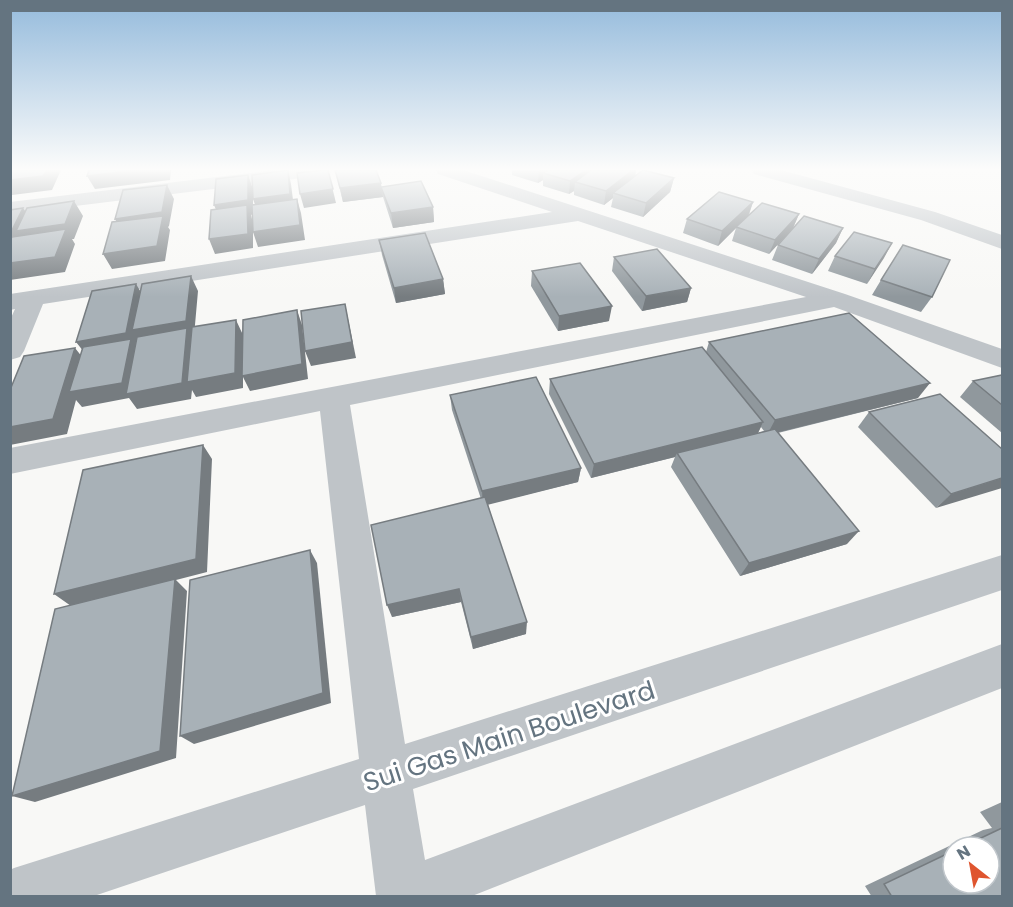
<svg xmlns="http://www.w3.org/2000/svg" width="1013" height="907" font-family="Poppins,sans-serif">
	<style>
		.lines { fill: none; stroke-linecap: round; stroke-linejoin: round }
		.minor { fill: #bfc4c8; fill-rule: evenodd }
		.wall { fill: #90989d; fill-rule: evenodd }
		.shaded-wall { fill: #767c80 }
		.building { fill: #a8b1b7; stroke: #767c80; stroke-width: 1.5 }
		.labels { text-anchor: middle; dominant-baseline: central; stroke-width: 6; stroke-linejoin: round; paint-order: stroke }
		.near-street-label { font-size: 26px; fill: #647480; stroke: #fff }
	</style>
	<rect width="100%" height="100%" fill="#f8f8f6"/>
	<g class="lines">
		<g class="minor">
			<polygon points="275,170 327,170 325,174 318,176 10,214 10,202"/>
			<polygon points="436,170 463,170 845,294 1002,349 1002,368 834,307 350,405 405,744 1002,555 1002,590 413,789 425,860 1002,644 1002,688 472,896 376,896 365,805 94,896 10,896 10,870 14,868 359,759 320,411 10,474 10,448 806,297 578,221 43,304 24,351 20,357 10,360 10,320 15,309 10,310 10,294 552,212 438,174"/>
			<polygon points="752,170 781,170 935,212 1002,235 1002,249 921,220 754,174"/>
		</g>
	</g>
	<g class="wall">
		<polygon points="335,170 382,187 433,207 434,222 393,228 383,197 343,202"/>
		<polygon points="512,170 636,170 635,176 674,178 670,192 643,217 611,207 613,198 604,205 574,195 574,191 569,194 543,186 543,180 538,183 512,175"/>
		<polygon points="753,202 749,215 799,214 793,228 769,254 732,241 736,228 718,246 683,233 687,219"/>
		<polygon points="843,228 836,243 812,274 772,260 778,245"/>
		<polygon points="379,240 443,279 445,294 396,303 382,255"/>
		<polygon points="892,243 867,284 828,271 835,256"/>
		<polygon points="614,257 691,288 687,302 642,311 612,271"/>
		<polygon points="532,271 609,321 558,331 531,286"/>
		<polygon points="881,280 932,297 921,312 872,295"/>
		<path d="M 709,342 L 918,398 L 778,433 L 847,544 L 740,576 L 671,467 L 675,457 L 591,478 L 549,394 L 550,379 L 706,352 ZM 761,427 L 764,431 L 758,433 Z"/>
		<polygon points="1002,375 1002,433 960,397 973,381"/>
		<polygon points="450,395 581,468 578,482 488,504 526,634 473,649 461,602 392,617 481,499 452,410"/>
		<polygon points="869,412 1002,449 936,508 858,427"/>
		<path d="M 1002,802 L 1002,897 L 872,897 L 865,886 L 983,830 L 992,828 L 980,812 ZM 953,847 L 989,847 L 953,883 Z"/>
	</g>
	<g class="shaded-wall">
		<polygon points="47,170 61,170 52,190 12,195 10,193 10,180"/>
		<polygon points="137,170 171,170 170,180 95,189 87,176"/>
		<polygon points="288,170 291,184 294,208 258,213 253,199"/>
		<polygon points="328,170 336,203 304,208 300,194"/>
		<polygon points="539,170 558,170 543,173 543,180 538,183"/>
		<polygon points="586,170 603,170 575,182 574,191 569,194 570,181"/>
		<polygon points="633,170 636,170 635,180 613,193 613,198 604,205 606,191"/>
		<polygon points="248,175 253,189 253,214 251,215 252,219 297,199 301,213 305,240 258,247 253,232 253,248 215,254 209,239 220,219 214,205"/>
		<polygon points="674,178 670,192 643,217 646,203"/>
		<polygon points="381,183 383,197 343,202 340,188"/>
		<polygon points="167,185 174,199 169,226 168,227 170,230 165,261 112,269 103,254 123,233 115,219"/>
		<polygon points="74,201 83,216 74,239 72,239 75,244 65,272 10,280 10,232 23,208 33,222"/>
		<polygon points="753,202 748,216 718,246 722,231"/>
		<polygon points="433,207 434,222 393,228 391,213"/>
		<polygon points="799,214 793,228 769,254 775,240"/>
		<polygon points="843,228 836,243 812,274 819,259"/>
		<polygon points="892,243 884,258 867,284 875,269"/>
		<polygon points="191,276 198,291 194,336 236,320 243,335 297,310 302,325 308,379 250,391 243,377 243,388 196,397 192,390 191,399 137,409 129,398 82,407 76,400 67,434 10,445 10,427 75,348 87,363 88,357 76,342 136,284 145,299"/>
		<polygon points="443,279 445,294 396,303 394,288"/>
		<polygon points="691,288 687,302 642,311 646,296"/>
		<polygon points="345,304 356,358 311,366 305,351"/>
		<polygon points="612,306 609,321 558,331 559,316"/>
		<polygon points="930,383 918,398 767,435 775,420"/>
		<polygon points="763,422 756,437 677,453 675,457 591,478 594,464"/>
		<polygon points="203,445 212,459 207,572 176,580 187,591 176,758 35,802 12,796 71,606 54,594"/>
		<polygon points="581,468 578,482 483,506 482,491"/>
		<polygon points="1002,478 1002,488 936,508 951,494"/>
		<polygon points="859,531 847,544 740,576 749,563"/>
		<polygon points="310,550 317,563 331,703 194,744 180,736"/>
		<polygon points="459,589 461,602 392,617 387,605"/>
		<polygon points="527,622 526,634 473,649 471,637"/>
	</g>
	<g class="building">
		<polygon points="10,170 47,170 43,176 10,180"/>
		<polygon points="89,170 137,170 87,176"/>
		<polygon points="288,170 290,194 253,199 252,175"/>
		<polygon points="323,170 328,170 333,189 300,194 297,173"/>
		<polygon points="335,170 376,170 381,183 340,188"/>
		<polygon points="548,170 586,170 570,181 543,173"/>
		<polygon points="591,170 633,170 606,191 575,182"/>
		<polygon points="643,170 674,178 646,203 613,193"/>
		<polygon points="248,175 248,200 214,205 216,179"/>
		<polygon points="421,181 433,207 391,213 381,187"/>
		<polygon points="167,185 162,212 115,219 123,190"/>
		<polygon points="719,192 753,202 722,231 687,219"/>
		<polygon points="297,199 300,225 253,232 252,205"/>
		<polygon points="74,201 65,224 16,231 27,208"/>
		<polygon points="762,203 799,214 775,240 736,227"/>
		<polygon points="247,205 248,234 209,239 211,210"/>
		<polygon points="23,208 11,232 10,232 10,210"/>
		<polygon points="163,216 157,246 103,254 112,222"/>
		<polygon points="804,216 843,228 819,259 778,245"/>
		<polygon points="66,229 55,257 10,263 10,240 12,237"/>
		<polygon points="854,232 892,243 875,269 835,256"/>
		<polygon points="425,233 443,279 394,288 379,240"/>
		<polygon points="903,245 950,260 932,297 881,280"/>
		<polygon points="657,249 691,288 646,296 614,257"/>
		<polygon points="580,263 612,306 559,316 532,271"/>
		<polygon points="191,276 186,321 132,330 142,284"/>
		<polygon points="136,284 126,333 76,342 92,291"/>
		<polygon points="345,304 352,342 305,351 301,311"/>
		<polygon points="297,310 302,364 242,376 243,320"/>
		<polygon points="849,313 930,383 775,420 709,342"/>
		<polygon points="236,320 235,373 187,382 192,327"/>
		<polygon points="187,328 182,383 126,394 137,337"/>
		<polygon points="131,339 122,383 69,392 83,347"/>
		<polygon points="702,347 763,422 594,464 550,379"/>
		<polygon points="75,348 53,419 10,427 10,390 24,356"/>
		<polygon points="1002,375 1002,405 973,381"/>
		<polygon points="536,377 581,468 482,491 450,395"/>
		<polygon points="940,394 1002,449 1002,478 951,494 869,412"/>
		<polygon points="775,429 859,531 749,563 677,453"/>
		<polygon points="203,445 196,559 54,594 83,470"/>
		<polygon points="485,497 527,622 471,637 459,589 387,605 371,525"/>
		<polygon points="310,550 323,693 180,736 190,580"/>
		<polygon points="175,579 160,751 12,796 55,609"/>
		<polygon points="1002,828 1002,897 892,897 884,884 953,851 953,883 989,883 989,847 962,847"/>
	</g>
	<linearGradient id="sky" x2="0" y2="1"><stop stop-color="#95bbdc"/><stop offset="0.57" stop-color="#fcfcfb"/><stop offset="1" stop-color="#fcfcfb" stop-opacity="0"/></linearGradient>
	<rect width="1013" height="297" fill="url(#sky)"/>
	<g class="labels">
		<g class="near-street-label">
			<text transform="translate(509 736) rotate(-18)">Sui Gas Main Boulevard</text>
		</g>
	</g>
	<rect width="1013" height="907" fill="none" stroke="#647480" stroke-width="24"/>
	<g transform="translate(971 865) rotate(329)"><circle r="28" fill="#ffffff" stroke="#c1c7cc" stroke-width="1.5"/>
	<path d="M0-4.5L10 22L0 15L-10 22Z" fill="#df552f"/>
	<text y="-9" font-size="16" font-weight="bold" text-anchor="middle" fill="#647480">N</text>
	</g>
</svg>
